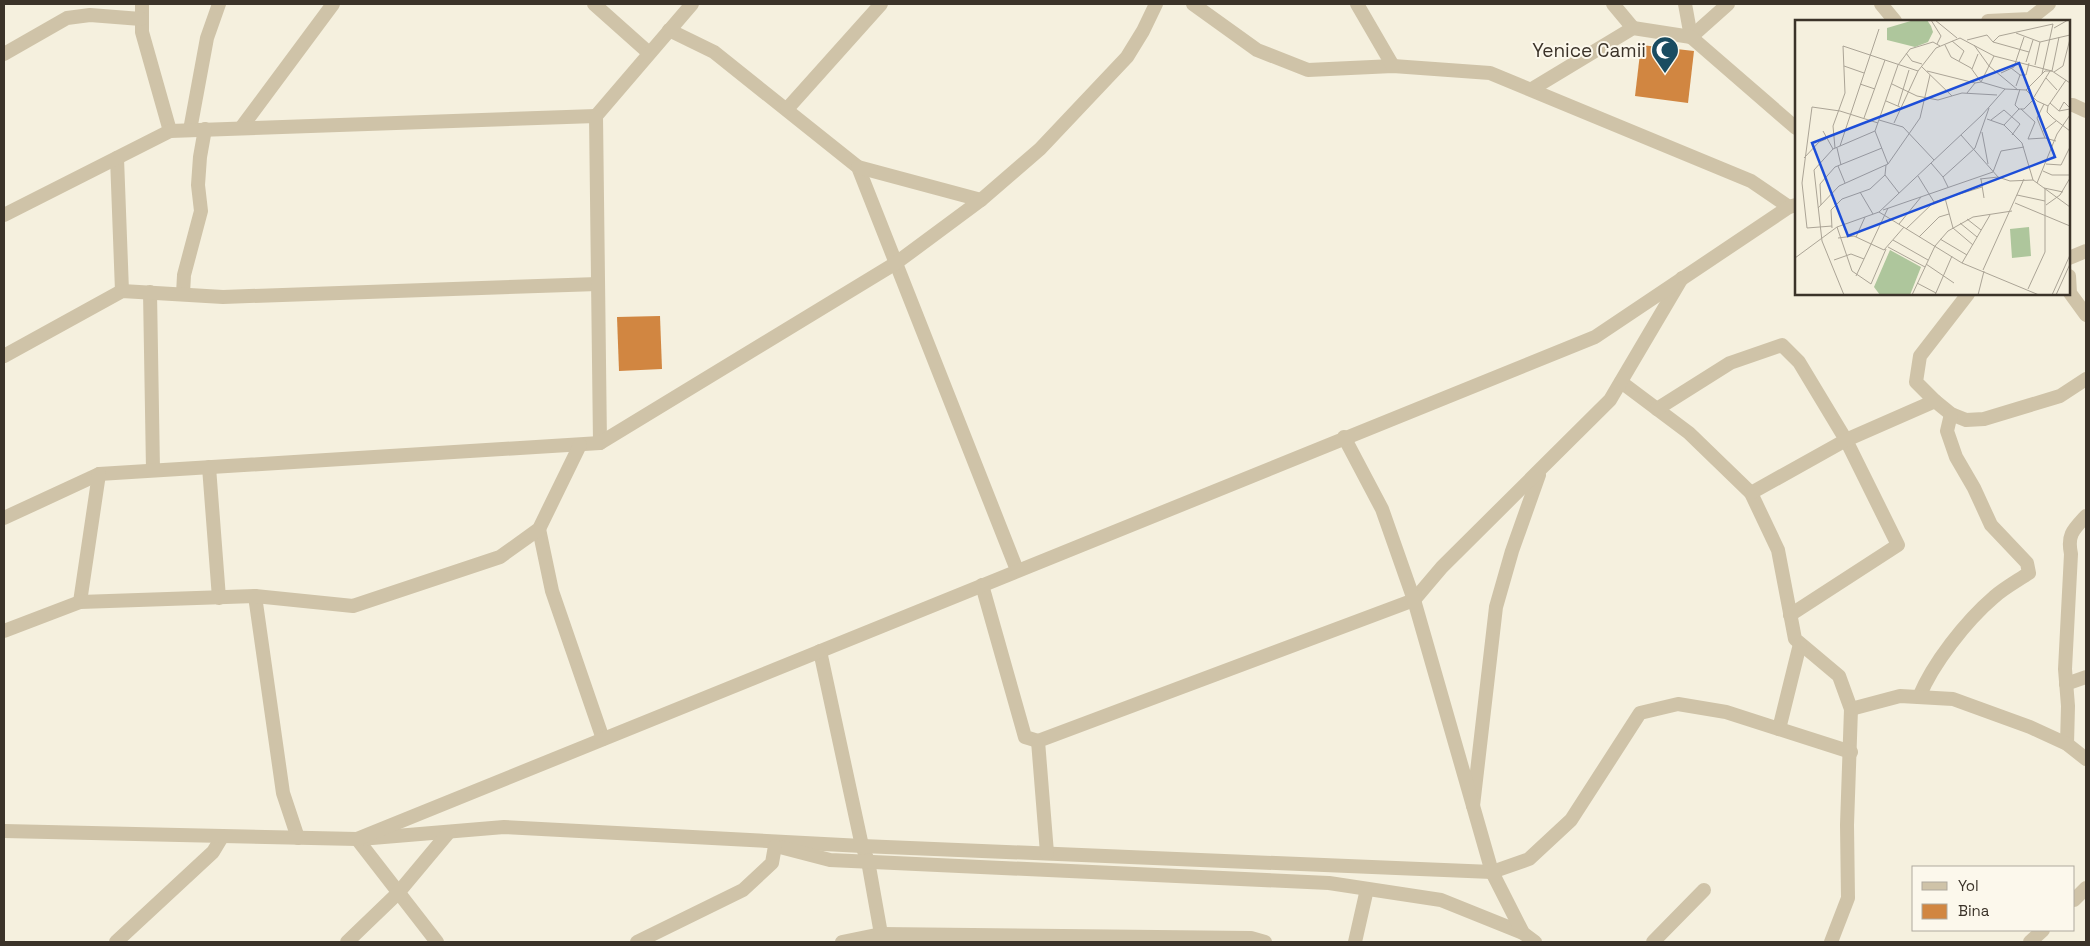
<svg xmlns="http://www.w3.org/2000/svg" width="2090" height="946" font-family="'Space Grotesk',sans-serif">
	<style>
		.building { fill: #d18641 }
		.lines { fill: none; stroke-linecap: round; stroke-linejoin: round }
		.minor { stroke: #cfc3a8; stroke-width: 14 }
		.tertiary { stroke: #cfc3a8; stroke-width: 14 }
		.labels { text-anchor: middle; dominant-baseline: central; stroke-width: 4; stroke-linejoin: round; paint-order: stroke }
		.poi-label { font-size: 19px; fill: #3b3329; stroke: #fcf8ec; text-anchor: end }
		.inset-road { fill: none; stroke: #aba496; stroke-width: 1 }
		.view { fill: #1d4ed8; fill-opacity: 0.15; stroke: #1d4ed8; stroke-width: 2.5 }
		.inset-edge { fill: none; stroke: #3b3329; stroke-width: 2.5 }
	</style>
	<rect width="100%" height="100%" fill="#f5f0de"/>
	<g class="building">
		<polygon points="1641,45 1694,51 1688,103 1635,96"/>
		<polygon points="660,316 662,369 619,371 617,317"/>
	</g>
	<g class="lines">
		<g class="minor">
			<polyline points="142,4 142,32 170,131"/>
			<polyline points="594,4 649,53"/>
			<polyline points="1193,4 1257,50 1308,70 1393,66 1490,73 1751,181 1789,207"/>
			<polyline points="1357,4 1393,66"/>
			<polyline points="1613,4 1633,28"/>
			<polyline points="1685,4 1691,37"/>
			<polyline points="1881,4 1895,21"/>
			<polyline points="1988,21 2030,19 2049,4"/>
			<polyline points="669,30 714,52 858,167 1017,570"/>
			<polyline points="1691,37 1728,4"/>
			<polyline points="4,54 67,18 90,15 141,19"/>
			<polyline points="1532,89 1633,28 1691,37 1796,128"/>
			<polyline points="2069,105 2073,105 2086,111"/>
			<polyline points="787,109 881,4"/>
			<polyline points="241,128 333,4"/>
			<polyline points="190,130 207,38 219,4"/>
			<polyline points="117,158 122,291"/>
			<polyline points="858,167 981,200"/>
			<polyline points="4,215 170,131 596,116"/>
			<polyline points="2069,276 2070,293 2086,315"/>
			<polyline points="150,292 153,470"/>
			<polyline points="183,294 184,275 201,211 198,185 200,157 205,129"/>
			<polyline points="4,356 122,291 223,297 598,284"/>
			<polyline points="1621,382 1689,433 1751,493 1778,550 1795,639 1839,676 1851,709 1847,825 1848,898 1831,942"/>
			<polyline points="1935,401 1951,414 1966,420 1984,419 2060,396 2086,379"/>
			<polyline points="1657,409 1730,363 1782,345 1799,362 1846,440 1898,545 1790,615"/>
			<polyline points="600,443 596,116 692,4"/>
			<polyline points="209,467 219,598"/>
			<polyline points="1751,493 1846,440 1935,401 1916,382 1920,356 1968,294"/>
			<polyline points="4,518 99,474 600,443 896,263 981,200 1040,149 1127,57 1143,31 1156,4"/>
			<polyline points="539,529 552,591 603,739"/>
			<polyline points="982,585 1025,737 1038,741"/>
			<polyline points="255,596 283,793 298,838"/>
			<polyline points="80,602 99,474"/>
			<polyline points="4,631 80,602 255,596 353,606 500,557 539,529 580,445"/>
			<polyline points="820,651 862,846 868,861 881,934"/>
			<polyline points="2066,684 2086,677"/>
			<path d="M 1919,697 C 1933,663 1966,621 1994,597 C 2004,588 2017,581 2029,573 L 2027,563 L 1991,525 L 1974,488 L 1956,457 L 1947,431 L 1951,414"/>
			<polyline points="1779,729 1800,644"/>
			<path d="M 2067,744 L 2068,706 L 2065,669 L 2071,554 C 2067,535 2073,530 2086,516"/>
			<polyline points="1473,806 1496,607 1512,551 1539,475"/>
			<polyline points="357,839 437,942"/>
			<polyline points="360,839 504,827 862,846 1492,872 1529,859 1571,820 1640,713 1678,704 1726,712 1851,752"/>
			<polyline points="780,847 830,860 1329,883 1441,900 1523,933"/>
			<polyline points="1047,853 1038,741 1414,600 1442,567 1610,400 1682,278"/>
			<polyline points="2074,900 2086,888"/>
			<polyline points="116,942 213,852 222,837"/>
			<polyline points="347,942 398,893 449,832"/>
			<polyline points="637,942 743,890 772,863 775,846"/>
			<polyline points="842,942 881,934 1251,938 1265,942"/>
			<polyline points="1355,942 1367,889"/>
			<polyline points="1653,942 1704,890"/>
			<polyline points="2030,942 2043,930"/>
		</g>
		<g class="tertiary">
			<polyline points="2069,258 2086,251"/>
			<polyline points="1344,437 1382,509 1414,600 1492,872 1523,933 1535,942"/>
			<polyline points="1851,709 1900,696 1953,699 2030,727 2067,744 2086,759"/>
			<polyline points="4,831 357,839 1595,337 1789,207 1796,205"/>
		</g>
	</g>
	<defs>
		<g id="mosque-pin" transform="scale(1.4375)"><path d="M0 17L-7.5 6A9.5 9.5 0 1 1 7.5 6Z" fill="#1a4c61" stroke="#fcf8ec"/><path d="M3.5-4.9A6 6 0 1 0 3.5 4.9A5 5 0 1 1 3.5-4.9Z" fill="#fff"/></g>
	</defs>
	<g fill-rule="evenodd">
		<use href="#mosque-pin" x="1665" y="50"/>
	</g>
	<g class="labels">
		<g class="poi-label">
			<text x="1646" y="50">Yenice Camii</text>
		</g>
	</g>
	<g transform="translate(1795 20)">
		<rect width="275" height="275" fill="#f5f0de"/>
		<path d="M 119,0 L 132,0 L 136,6 L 138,12 L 133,22 L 120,27 L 92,20 L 92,8 ZM 234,207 L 236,236 L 217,238 L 215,209 ZM 95,230 L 126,247 L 115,275 L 85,275 L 79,267 Z" fill="#aec69c"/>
		<path class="inset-road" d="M 136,0 L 146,16 L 142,24M 140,0 L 162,18M 259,8 L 273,0M 221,13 L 245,22 L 275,15M 172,20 L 192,15 L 198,22 L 234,32M 157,21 L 169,31 L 164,41M 198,22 L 204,16 L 258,4 L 247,54M 150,25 L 156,37 L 176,48 L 186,62M 179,25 L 194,46 L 223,70M 111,33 L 117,41 L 127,44M 231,42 L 238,20M 240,45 L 245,22M 49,46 L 69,53M 126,46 L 157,76M 216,48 L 225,55 L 221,66M 177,49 L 183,34M 132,51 L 180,63M 259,52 L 268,46 L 275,19M 206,53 L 219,47 L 229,17M 225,55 L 231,55 L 234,43M 251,58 L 262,70M 186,62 L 199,36M 65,64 L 80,69M 97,64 L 122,76 L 143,80 L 167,73 L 202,75M 231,70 L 242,81 L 253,86 L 252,92 L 258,98 L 275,111M 172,73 L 180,63 L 186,62 L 210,69M 239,77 L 255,51M 91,81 L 105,87M 255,83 L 264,91 L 275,89M 249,84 L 242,98 L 250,118M 103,86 L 114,50M 253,86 L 271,60M 224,89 L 229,89 L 240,78M 226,89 L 240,102 L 233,119M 264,91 L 269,82 L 275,88M 69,98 L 90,40M 192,99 L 209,105 L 227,123 L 238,160M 84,100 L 108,107 L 139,140M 196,100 L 209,90 L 225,104 L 217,115M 99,103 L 123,51M 209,105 L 224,89 L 220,85 L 225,69M 28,111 L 38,129M 187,112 L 193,144M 247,112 L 261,101M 166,115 L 203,157 L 215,161 L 238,160 L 275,187M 233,119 L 250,118 L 261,121M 45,126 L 84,9M 40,128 L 38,106 L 50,73 L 48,26 L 123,51 L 141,28 L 165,18 L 199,36 L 257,51 L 264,17M 42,128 L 46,145M 9,138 L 24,122 L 31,119M 136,143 L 148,157M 93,144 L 80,111 L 103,45 L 115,29 L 138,22 L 145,26M 251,144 L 266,145 L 275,127M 43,146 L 50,163M 248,151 L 257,155 L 275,155M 90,155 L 104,173M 123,156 L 139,182M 185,159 L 203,157M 186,159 L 189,178M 242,163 L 262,114 L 275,95M 153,167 L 148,157 L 180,128 L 194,88M 249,168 L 268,172M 65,172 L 78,194M 222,175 L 250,181M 150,178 L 158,208 L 178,225M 220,183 L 275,206M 26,185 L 25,164 L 40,147 L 87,128M 251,185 L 265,175 L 275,158M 23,188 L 44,166 L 93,144 L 125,98 L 135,55M 88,190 L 198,152 L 206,131 L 229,127M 84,192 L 167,243 L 244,275M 172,199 L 186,210M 165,203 L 182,217M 104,204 L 126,177M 37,206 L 12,208 L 7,163 L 17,87 L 45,91 L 83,103M 42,207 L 57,251 L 76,264 L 91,229M 37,208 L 36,190 L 47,179 L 75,169 L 90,155 L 91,145M 111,209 L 139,182 L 187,167M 61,217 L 70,197M 124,217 L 144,197 L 154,194M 43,218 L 59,216 L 89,230 L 109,207M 145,219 L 172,235M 98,220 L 133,240M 93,227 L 130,247M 0,238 L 42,207 L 84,192 L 187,95 L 210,69 L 231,70 L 250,51 L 257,51 L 275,63M 39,240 L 56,234 L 69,239M 167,243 L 195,195M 131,244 L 159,263M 188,250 L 229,159M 61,256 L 93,188M 122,263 L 141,273M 233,269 L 250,232 L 250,169M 49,275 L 27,221 L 19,150 L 38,129 L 80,111M 117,275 L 140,226 L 153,211 L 178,197 L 217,191M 140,275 L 157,236M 183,275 L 189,251M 257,275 L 275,235M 261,275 L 275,244"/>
		<path class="view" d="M 224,43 L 260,137 L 53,216 L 17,123 Z"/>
		<rect width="275" height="275" class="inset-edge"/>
	</g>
	<rect width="2090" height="946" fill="none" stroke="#3b3329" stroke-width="10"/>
	<rect x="1912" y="866" width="162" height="65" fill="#fcf8ec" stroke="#afa99e"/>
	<rect x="1922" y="882" width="25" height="8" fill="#cfc3a8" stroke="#afa99e"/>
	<text x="1958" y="891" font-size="15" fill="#3b3329">Yol</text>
	<rect x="1922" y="904" width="25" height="15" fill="#d18641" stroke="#afa99e"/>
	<text x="1958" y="916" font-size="15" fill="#3b3329">Bina</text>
</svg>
